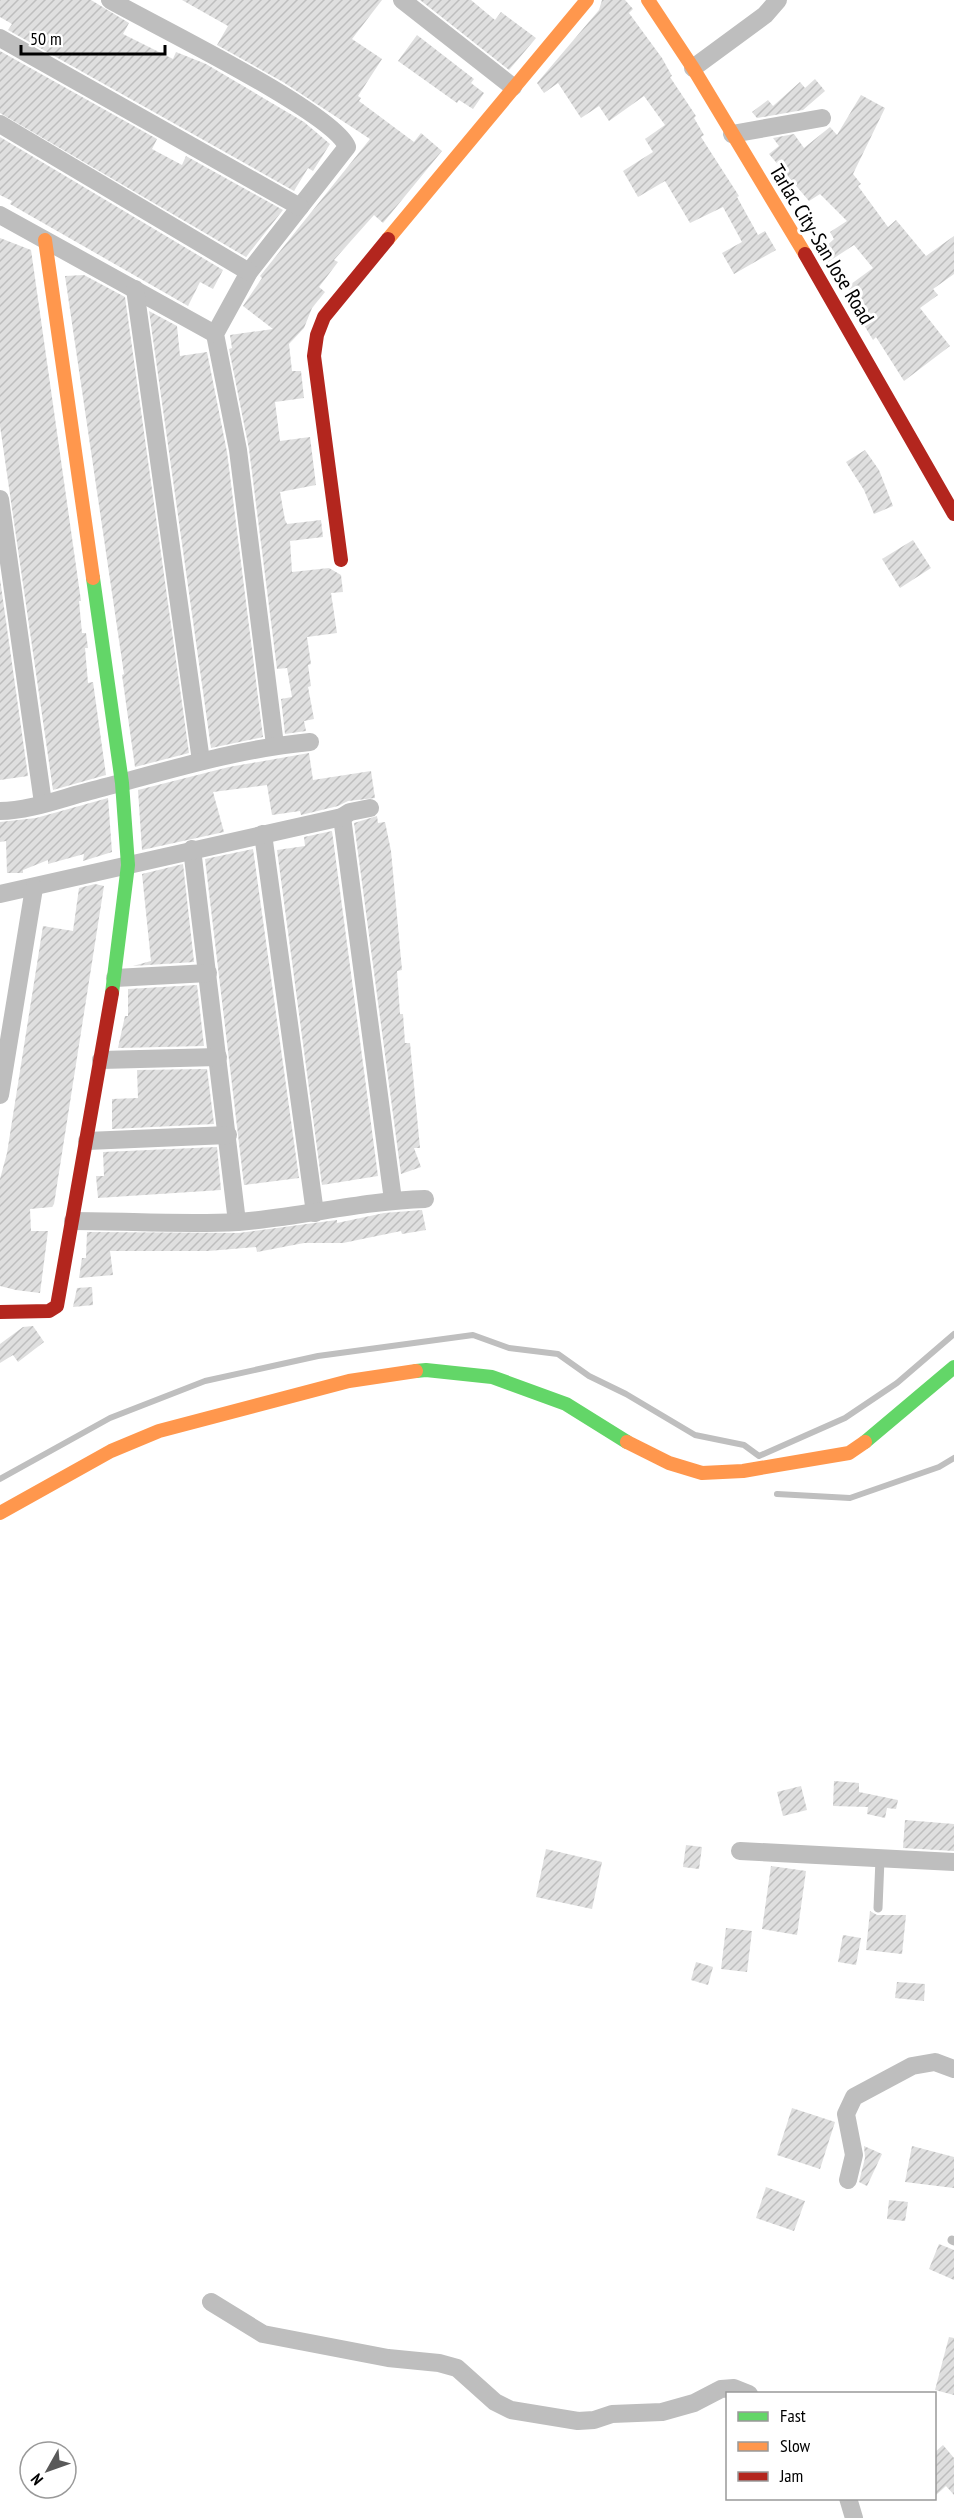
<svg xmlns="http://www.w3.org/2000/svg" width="954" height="2518" font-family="'PT Sans Narrow',sans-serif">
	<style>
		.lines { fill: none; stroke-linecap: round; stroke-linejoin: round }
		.stream { stroke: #bfbfbf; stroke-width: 6 }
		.building { fill: url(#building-hatch) }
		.lane { stroke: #bebebe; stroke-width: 9 }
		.street { stroke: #bebebe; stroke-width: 18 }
		.fast { stroke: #63d668; stroke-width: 14 }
		.slow { stroke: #ff974d; stroke-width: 14 }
		.jam { stroke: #b3261e; stroke-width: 14 }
		.labels { text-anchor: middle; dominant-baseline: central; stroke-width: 6; stroke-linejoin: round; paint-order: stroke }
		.street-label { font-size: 21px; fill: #000; stroke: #fff }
	</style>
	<defs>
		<pattern id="building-hatch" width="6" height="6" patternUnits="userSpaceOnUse" patternTransform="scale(1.5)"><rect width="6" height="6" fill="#dfdfdf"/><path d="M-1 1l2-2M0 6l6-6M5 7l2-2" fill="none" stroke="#bebebe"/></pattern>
	</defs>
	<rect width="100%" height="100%" fill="#fff"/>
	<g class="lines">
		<g class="stream">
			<polyline points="0,1479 110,1418 205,1381 318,1356 473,1335 509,1348 558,1354 589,1376 626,1394 695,1435 744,1445 759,1456 845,1418 897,1383 954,1334"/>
			<polyline points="777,1494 850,1498 939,1467 954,1458"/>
		</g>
	</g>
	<g class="building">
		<polygon points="0,0 91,0 129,23 123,34 173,59 176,52 206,64 304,122 330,144 313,171 308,168 294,191 8,30 12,24 0,17"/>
		<polygon points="182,0 382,0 352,39 382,59 358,96 361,98 359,101 414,142 421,133 442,151 383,223 374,215 334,260 338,262 319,287 325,292 312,308 304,328 289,344 292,371 301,371 304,398 275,402 280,441 310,437 316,485 280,492 285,520 287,524 321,520 323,537 290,541 292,572 329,568 341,575 343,592 331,593 337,633 307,637 311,664 308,665 311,686 308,687 314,719 304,721 306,731 285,734 281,699 292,697 287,668 277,669 249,449 229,349 232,348 230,335 273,329 243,306 262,278 260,276 370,139 283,82 217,45 228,26"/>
		<polygon points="420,0 471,0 495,20 501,12 536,38 509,70"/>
		<polygon points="602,0 625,0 633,9 629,13 662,58 672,76 670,77 696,116 694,118 704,135 701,137 739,196 737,197 758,235 765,231 776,250 734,274 722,253 742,242 723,207 690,223 665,181 638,197 623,171 653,152 645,139 665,125 644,96 609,121 599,106 581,118 558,83 544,93 537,83 599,10"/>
		<polygon points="417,35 474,79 471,83 484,93 473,109 459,100 457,103 398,61"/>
		<polygon points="0,51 157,139 152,149 182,165 186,156 283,210 246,257 0,113"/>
		<polygon points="815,79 825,91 803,110 757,118 752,112 768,100 773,106 800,82 805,88"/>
		<polygon points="861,95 885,108 853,174 861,184 858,186 888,227 896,220 926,256 954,236 954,274 933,289 938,295 920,308 950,346 904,381 876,337 873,340 861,320 869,315 847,287 873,268 854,245 828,262 821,251 834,239 830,232 847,221 820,194 809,201 769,154 779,146 773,138 794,134 804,148 830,127 837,135"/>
		<polygon points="0,137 223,270 213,289 200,282 188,306 10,204 12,201 0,195"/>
		<polygon points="0,238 31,250 81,601 79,601 82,633 86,633 88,648 85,648 88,683 93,682 106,775 53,790 0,426"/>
		<polygon points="84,275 125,297 189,753 135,767 122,675 124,674 65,276"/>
		<polygon points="149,311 177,326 180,356 207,352 227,452 263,737 211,748"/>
		<polygon points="865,450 879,470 893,506 874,514 864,490 846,462"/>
		<polygon points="913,540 931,568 900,588 882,559"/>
		<polygon points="0,579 28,776 0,780"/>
		<polygon points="309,753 313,780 371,771 375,798 348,801 338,806 301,815 300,811 272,815 267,785 213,792 224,832 142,850 138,790 229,767"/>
		<polygon points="108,798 112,852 83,861 84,854 48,864 48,860 23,870 23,873 7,873 6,841 0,842 0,822 36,818"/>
		<polygon points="377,816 378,823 385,822 391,851 402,970 397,971 400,1014 403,1014 405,1043 410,1043 420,1148 414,1148 421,1167 401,1174 354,823"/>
		<polygon points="332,831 378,1176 322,1185 277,850 305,846 304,837"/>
		<polygon points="253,849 299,1178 244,1185 205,859"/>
		<polygon points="183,864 194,962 133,966 151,961 142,874"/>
		<polygon points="95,884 104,886 54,1204 52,1207 30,1209 31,1231 48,1231 40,1293 16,1290 0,1286 0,1179 7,1153 43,926 73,931 79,888"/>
		<polygon points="197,985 204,1046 118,1048 125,1016 128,1016 128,989"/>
		<polygon points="207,1069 214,1124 112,1129 112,1099 138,1098 137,1070"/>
		<polygon points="217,1147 221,1190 98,1198 96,1176 104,1176 103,1152"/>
		<polygon points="422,1210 426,1230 402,1234 401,1231 343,1243 304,1243 257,1252 256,1247 208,1251 110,1251 113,1275 79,1278 82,1258 86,1258 87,1232 239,1233 337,1220 337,1223 384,1213"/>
		<polygon points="92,1287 93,1305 73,1307 77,1288"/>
		<polygon points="33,1326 44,1342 18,1362 13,1355 0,1363 0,1344 23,1327"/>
		<polygon points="834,1781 859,1783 859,1792 898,1800 896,1809 887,1808 885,1818 867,1814 868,1807 833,1806"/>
		<polygon points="801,1786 807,1810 783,1816 777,1792"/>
		<polygon points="905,1820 954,1824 954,1851 903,1848"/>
		<polygon points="686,1845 702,1847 699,1869 683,1867"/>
		<polygon points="546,1849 602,1862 592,1909 536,1897"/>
		<polygon points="771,1866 806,1871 797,1935 762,1929"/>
		<polygon points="870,1911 877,1915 906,1915 902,1954 866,1950"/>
		<polygon points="726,1928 752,1931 747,1972 721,1969"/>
		<polygon points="843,1935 861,1938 856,1965 838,1962"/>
		<polygon points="696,1962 713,1967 708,1985 691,1980"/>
		<polygon points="897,1982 925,1984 924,2001 895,1998"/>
		<polygon points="792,2108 835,2122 820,2169 777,2155"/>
		<polygon points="864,2146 882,2154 867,2186 859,2182 865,2158"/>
		<polygon points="912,2146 954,2157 954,2188 905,2182"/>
		<polygon points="766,2187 805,2201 794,2231 756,2218"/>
		<polygon points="889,2200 908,2202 905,2221 887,2219"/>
		<polygon points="939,2244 954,2250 954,2280 929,2269"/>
		<polygon points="949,2337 954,2338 954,2395 935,2390"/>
		<polygon points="943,2445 954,2458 954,2495 946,2486 934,2497 934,2453"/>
	</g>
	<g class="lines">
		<g class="lane">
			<polyline points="878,1908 880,1859"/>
			<polyline points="952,2240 954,2241"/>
		</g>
		<g class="street">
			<path d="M 110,0 C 150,23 335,113 347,147 L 249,272 L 215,334 L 238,450 L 275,745"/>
			<polyline points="402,0 513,87"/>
			<polyline points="0,38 300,207"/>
			<polyline points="693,68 765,15 778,0"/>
			<polyline points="0,124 249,272"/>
			<polyline points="732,134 822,118"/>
			<polyline points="0,215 215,334"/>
			<polyline points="135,289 201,761"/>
			<polyline points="0,499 43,803"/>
			<path d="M 0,811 C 29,811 62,798 90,791 C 163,772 235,749 310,742"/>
			<polyline points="342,817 393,1200"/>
			<polyline points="263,834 315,1213"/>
			<polyline points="192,849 237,1222"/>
			<polyline points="0,894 342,817 350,812 370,808"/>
			<polyline points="115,978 208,973"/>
			<polyline points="101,1060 218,1057"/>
			<polyline points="0,1095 34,888"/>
			<polyline points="87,1141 228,1135"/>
			<path d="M 73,1221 C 128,1221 184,1225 238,1222 C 301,1217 362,1201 425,1199"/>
			<polyline points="740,1851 954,1862"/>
			<polyline points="848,2180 854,2155 846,2114 854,2097 912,2066 935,2062 954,2069"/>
			<polyline points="211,2302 263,2334 388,2358 439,2363 457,2368 495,2402 511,2410 578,2421 594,2420 612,2414 662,2412 694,2403 721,2389 734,2388 749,2394"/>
			<polyline points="848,2498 854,2518"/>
		</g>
		<g class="fast">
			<polyline points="93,578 122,783 128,865 112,993"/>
			<polyline points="416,1371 426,1370 492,1377 566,1404 627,1442"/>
			<polyline points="865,1442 954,1367"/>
		</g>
		<g class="slow">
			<polyline points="648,0 693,68 805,254"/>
			<polyline points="388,239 587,0"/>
			<polyline points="45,240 93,578"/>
			<polyline points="627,1442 669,1463 702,1473 743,1471 849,1453 865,1442"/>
			<polyline points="0,1513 111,1451 159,1431 349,1381 416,1371"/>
		</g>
		<g class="jam">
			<polyline points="805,254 954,514"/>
			<polyline points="341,560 314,356 317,335 324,317 388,239"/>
			<polyline points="0,1312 49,1311 57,1306 112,993"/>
		</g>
	</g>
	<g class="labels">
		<g class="street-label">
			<text transform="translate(822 244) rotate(59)">Tarlac City-San Jose Road</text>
		</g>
	</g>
	<rect x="726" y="2392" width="210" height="108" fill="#ffffff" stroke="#999999" stroke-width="1.5"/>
	<rect x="738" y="2412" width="30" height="9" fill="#63d668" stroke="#999999" stroke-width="1.5"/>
	<text x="780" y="2422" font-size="18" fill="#000000">Fast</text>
	<rect x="738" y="2442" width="30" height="9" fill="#ff974d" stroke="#999999" stroke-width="1.5"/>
	<text x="780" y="2452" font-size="18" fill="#000000">Slow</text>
	<rect x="738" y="2472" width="30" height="9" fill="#b3261e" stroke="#999999" stroke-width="1.5"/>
	<text x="780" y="2482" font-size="18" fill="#000000">Jam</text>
	<g transform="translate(48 2470) rotate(230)"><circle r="28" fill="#ffffff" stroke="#999999" stroke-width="1.5"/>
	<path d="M0-4.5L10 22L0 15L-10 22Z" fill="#595959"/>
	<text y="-9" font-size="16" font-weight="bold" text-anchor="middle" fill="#000000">N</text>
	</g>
	<path d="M21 45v9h144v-9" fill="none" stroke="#000000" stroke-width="3"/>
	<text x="30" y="45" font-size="18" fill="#000000" stroke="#ffffff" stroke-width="4.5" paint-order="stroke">50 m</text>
</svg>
